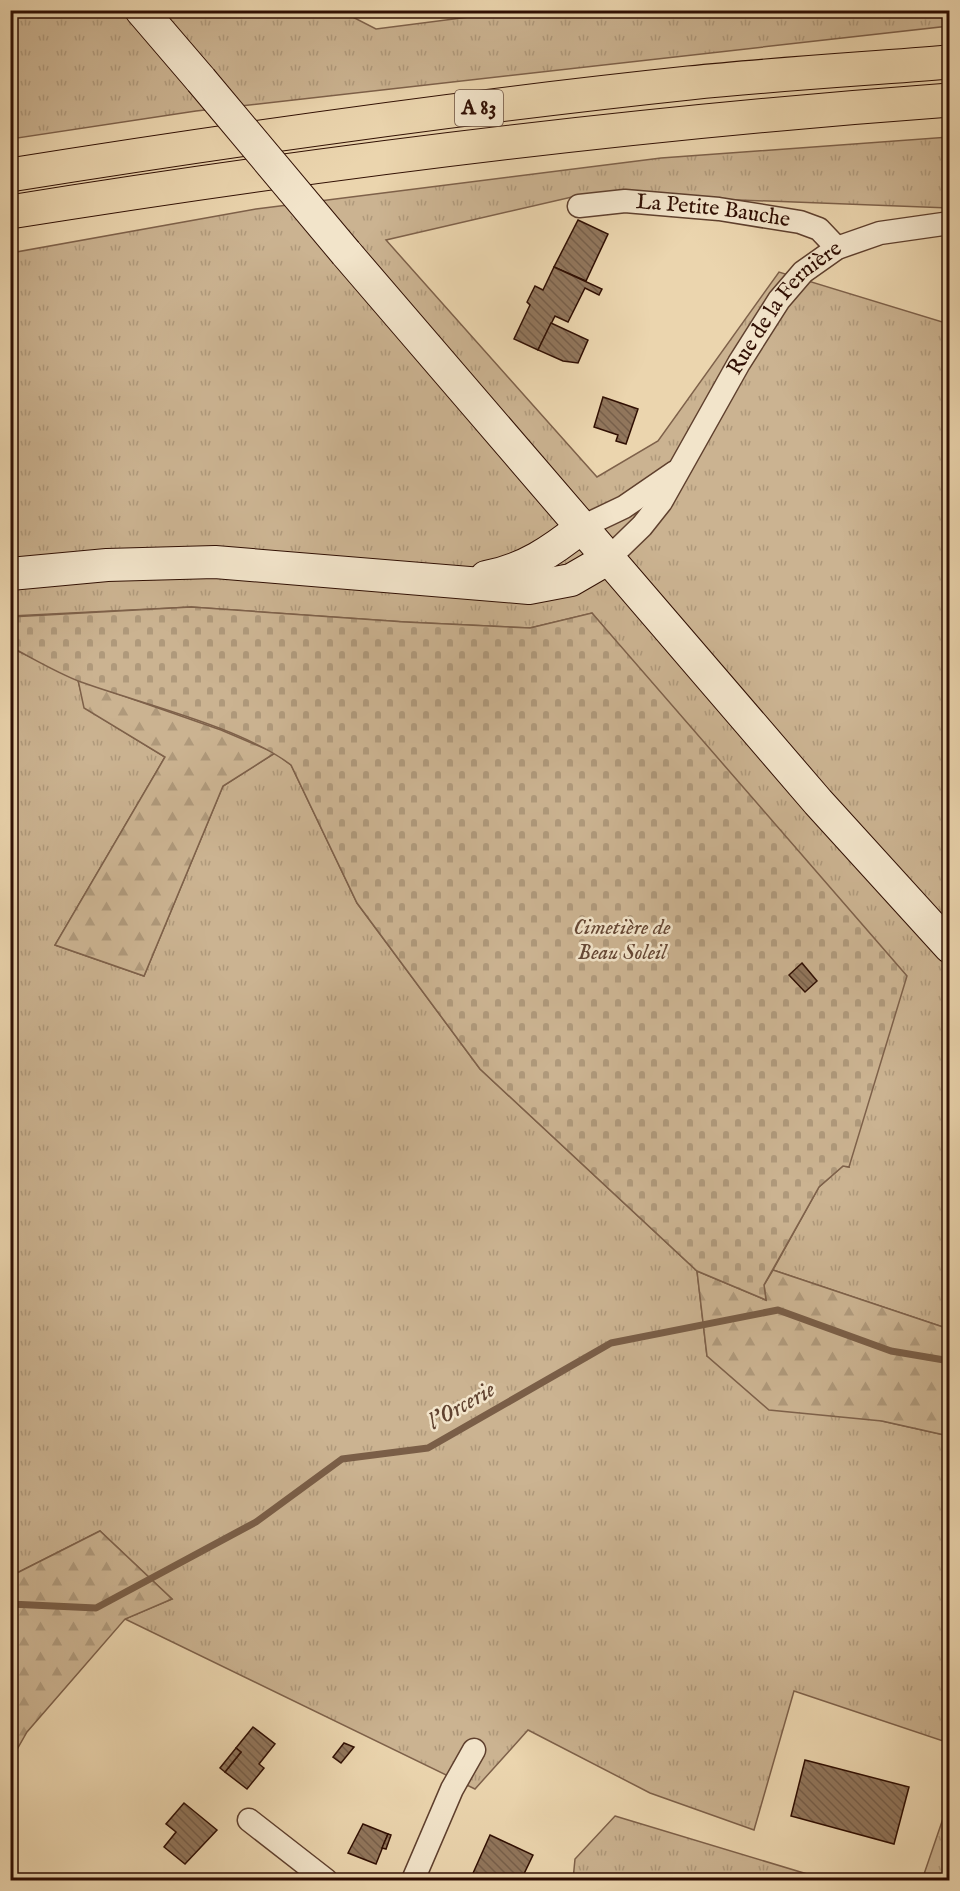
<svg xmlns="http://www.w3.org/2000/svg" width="960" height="1891" font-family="'IM FELL English',serif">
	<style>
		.grass { fill: url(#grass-tufts); stroke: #7e614a; stroke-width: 1.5 }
		.forest { fill: url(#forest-firs); stroke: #7e614a; stroke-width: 1.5 }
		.cemetery { fill: url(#cemetery-stones); stroke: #7e614a; stroke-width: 1.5 }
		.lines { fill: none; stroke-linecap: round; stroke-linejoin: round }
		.stream { stroke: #7a5e47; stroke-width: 7 }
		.building { fill: url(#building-back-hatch); stroke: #300f03; stroke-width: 1.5 }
		.street-casing { stroke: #5f402e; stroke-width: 25 }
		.secondary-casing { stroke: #300f03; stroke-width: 34 }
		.highway-casing { stroke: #300f03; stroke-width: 35 }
		.street { stroke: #f2e4ca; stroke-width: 22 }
		.secondary { stroke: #f2e4ca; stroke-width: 32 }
		.highway { stroke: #ebd5ae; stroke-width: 33 }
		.secondary-bridge-casing { stroke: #300f03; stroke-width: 34; stroke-linecap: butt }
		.secondary-bridge { stroke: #f2e4ca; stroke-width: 32 }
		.labels { text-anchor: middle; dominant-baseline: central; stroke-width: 5; stroke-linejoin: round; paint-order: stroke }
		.shield { fill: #f2e4ca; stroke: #6a4f3f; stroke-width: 1.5 }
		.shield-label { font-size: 21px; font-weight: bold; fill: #300f03 }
		.street-label { font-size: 22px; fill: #300f03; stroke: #f2e4ca }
		.park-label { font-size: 22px; font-style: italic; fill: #664835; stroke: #f2e4ca }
		.water-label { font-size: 24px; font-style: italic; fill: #614330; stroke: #f2e4ca }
	</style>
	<defs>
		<pattern id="grass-tufts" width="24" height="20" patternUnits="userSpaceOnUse" patternTransform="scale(1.5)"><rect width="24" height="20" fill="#cbb391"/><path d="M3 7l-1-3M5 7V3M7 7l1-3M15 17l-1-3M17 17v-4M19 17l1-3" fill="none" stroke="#af997b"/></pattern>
		<pattern id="forest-firs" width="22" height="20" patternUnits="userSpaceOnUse" patternTransform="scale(1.5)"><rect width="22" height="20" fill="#cbb391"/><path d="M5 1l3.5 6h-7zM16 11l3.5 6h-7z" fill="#af997b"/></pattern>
		<pattern id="cemetery-stones" width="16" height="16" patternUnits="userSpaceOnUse" patternTransform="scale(1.5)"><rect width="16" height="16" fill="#cbb391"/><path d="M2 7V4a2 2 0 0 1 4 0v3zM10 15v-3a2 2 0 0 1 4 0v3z" fill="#af997b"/></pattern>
		<pattern id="building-back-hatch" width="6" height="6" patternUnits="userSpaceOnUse" patternTransform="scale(1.5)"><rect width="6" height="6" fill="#91765c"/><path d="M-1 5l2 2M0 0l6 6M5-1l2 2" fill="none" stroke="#775f4a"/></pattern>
	</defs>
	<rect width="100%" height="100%" fill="#ebd5ae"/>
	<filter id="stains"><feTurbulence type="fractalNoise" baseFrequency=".00333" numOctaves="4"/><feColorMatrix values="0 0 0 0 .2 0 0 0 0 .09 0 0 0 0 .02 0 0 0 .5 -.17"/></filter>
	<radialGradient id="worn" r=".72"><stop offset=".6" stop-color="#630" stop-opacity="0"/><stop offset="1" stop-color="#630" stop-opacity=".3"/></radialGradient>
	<g class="grass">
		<polygon points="524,10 949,11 949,26 196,111 11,139 11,11 341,11 376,29"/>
		<polygon points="949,137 949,208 585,194 386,240 597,477 658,441 779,272 949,324 949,1329 773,1270 819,1187 843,1166 849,1167 652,685 592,613 530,628 405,622 191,607 11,616 11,253 256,209 661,158"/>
		<polygon points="10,647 78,680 85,708 165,757 55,945 144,976 223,786 275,753 291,765 357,903 480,1069 697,1271 707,1356 882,1421 949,1436 949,1743 794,1691 754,1830 650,1793 528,1730 475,1789 125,1619 172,1599 100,1531 11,1576"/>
		<polygon points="949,1801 949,1880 922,1880"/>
		<polygon points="615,1816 827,1880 573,1880 575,1859"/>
	</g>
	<g class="forest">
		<polygon points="78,680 221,730 275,753 223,786 144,976 55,945 165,757 84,708"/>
		<polygon points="773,1270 949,1329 949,1436 882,1421 769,1410 707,1356 697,1271 766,1300 764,1285"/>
		<polygon points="100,1531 172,1599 125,1619 27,1732 11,1760 11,1576"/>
	</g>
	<path class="cemetery" d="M 191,607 L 405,622 L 530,628 L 592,613 L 907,976 L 849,1167 L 843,1166 L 819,1187 L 764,1285 L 766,1300 L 697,1271 L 480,1069 L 357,903 L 291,765 C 241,727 142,704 81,682 C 57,673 34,659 11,647 L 10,617 Z"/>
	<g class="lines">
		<polyline class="stream" points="10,1604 96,1608 256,1522 342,1459 428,1448 611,1343 778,1310 891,1351 950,1361"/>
	</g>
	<g class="building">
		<polygon points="578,220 608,234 586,281 554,267"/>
		<polygon points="554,267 602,289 599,295 585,288 568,322 555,316 538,350 514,339 530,305 527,302 535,286 543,290"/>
		<polygon points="551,323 588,340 578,363 563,361 538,350"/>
		<polygon points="603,397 638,409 626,444 616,441 618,435 594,427"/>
		<polygon points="802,963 817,981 805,992 789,975"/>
		<polygon points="253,1727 275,1744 259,1764 264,1768 247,1789 225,1772 241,1752 236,1748"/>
		<polygon points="344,1743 354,1747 341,1763 333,1757"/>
		<polygon points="236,1748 241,1752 225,1772 220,1768"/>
		<polygon points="805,1760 909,1787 894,1844 791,1816"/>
		<polygon points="184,1803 217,1830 185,1864 164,1847 176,1832 166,1824"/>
		<polygon points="363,1824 388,1834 376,1864 348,1853"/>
		<polygon points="388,1834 391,1835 386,1849 382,1848"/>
		<polygon points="490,1835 533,1855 521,1880 470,1880"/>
	</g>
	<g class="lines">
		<g class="street-casing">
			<g id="street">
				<path id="s1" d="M 579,206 L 625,201 L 719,209 L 800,222 L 819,229 L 837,248"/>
				<polyline points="582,527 624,507 675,472"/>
				<path id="s2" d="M 609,558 L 642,526 L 661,502 L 739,363 L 779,300 L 803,272 L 837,248 L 880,233 L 950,223"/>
				<polyline points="249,1820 326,1880"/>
				<polyline points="413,1880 452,1789 474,1750"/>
			</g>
		</g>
		<g class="secondary-casing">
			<g id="secondary">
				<polyline points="141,10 201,80"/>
				<polyline points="346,253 818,802 950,947"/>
				<polyline points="10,574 107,565 215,562 529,588 571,580 609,558"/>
				<path d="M 486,577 C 524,570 552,551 582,527"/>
			</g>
		</g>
		<g class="highway-casing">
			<g id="highway">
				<path d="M 10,175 C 236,139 462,107 689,83 C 776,74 863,69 950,62"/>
				<path d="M 10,212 C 322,162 634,123 950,100"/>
			</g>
		</g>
		<use href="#street" class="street"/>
		<use href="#secondary" class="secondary"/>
		<use href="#highway" class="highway"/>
		<g class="secondary-bridge-casing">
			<polyline id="secondary-bridge" points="201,80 346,253"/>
		</g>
		<use href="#secondary-bridge" class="secondary-bridge"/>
	</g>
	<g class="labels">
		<rect class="shield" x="455" y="90" width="48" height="36" rx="4.5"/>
		<g class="shield-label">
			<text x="479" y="108">A 83</text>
		</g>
		<g class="street-label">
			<text stroke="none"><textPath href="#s1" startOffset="135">La Petite Bauche</textPath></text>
			<text stroke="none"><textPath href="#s2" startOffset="308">Rue de la Fernière</textPath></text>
		</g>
		<g class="park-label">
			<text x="622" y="928">Cimetière de<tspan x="622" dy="25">Beau Soleil</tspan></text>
		</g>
		<g class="water-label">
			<text transform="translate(462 1406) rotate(-30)">l'Orcerie</text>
		</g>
	</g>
	<rect width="960" height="1891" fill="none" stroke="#ebd5ae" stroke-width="36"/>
	<rect x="12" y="12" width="936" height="1867" fill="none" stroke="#300f03" stroke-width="3"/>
	<rect x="18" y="18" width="924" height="1855" fill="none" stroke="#300f03" stroke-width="1.5"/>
	<rect width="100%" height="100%" filter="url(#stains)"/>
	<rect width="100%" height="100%" fill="url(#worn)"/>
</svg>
